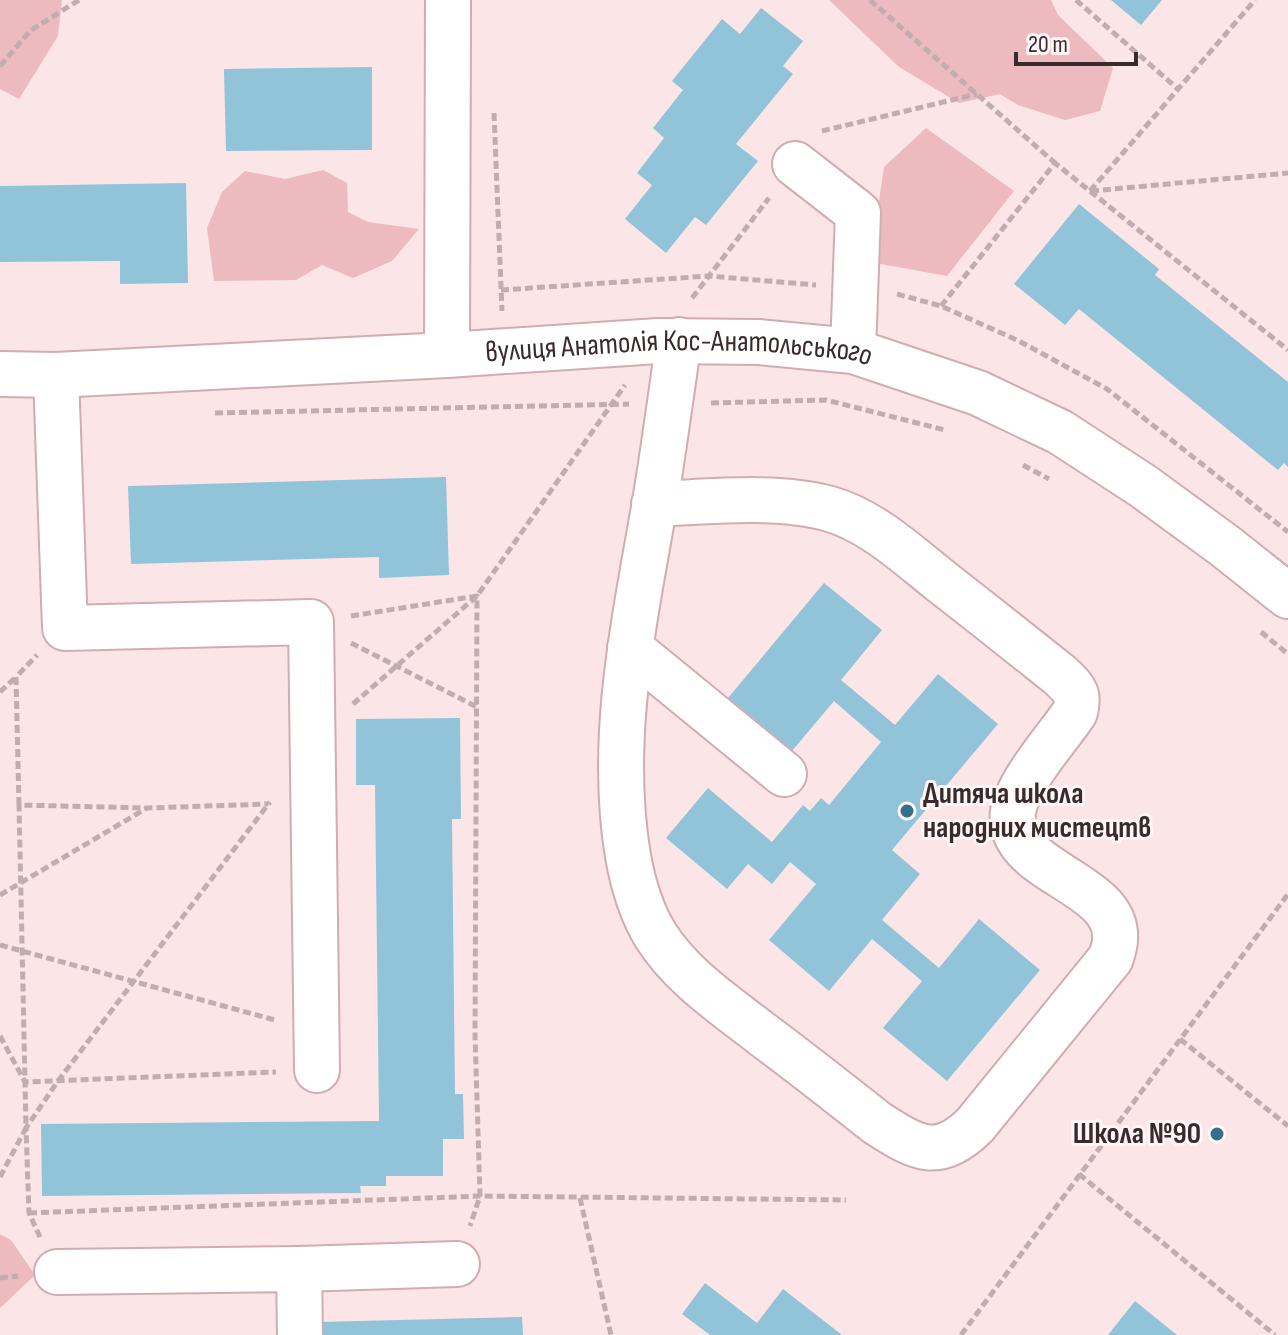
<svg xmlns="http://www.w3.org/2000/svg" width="1288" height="1335" font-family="'Sofia Sans Condensed',sans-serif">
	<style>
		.green { fill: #ecbabf }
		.building { fill: #91c4d9 }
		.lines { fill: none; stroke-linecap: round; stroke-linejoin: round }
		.minor-casing { stroke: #d1acb0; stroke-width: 48 }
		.path { stroke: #c1adaf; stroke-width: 5; stroke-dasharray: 8 4; stroke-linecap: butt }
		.minor { stroke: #fff; stroke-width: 44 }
		.poi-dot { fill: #347188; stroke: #fef6f7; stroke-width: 3 }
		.labels { text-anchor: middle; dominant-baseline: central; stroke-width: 6; stroke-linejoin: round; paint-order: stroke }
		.street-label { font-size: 30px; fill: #392a2c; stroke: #fef6f7 }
		.poi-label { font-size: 30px; font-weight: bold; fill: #392a2c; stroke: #fef6f7; text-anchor: start }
	</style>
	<rect width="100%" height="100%" fill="#fce5e7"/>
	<g class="green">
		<polygon points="0,0 62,0 58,36 19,99 0,89"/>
		<polygon points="829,0 1051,0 1058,15 1113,68 1100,111 1065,120 1018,105 1000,94 959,103 899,67"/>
		<polygon points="926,128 1014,191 947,276 870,262 884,167"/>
		<polygon points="323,170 347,183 348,212 368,222 419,229 392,261 353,278 322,265 296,280 214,281 207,228 222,192 245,171 285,179"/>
		<polygon points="0,1234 11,1240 35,1275 0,1308"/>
	</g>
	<g class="building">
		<polygon points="1111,0 1162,0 1141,25"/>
		<polygon points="761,8 803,41 783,66 793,74 736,144 758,161 706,225 695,217 666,253 625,219 652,185 637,173 664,138 653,128 683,90 672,81 722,19 740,34"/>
		<polygon points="372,67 372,150 226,151 224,69"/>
		<polygon points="186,183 188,283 120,284 120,261 0,262 0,186"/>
		<polygon points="1079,204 1159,269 1155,275 1288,382 1288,467 1284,463 1278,470 1079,309 1065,325 1014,284"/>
		<polygon points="446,477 449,575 379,578 379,557 131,564 128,486"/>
		<polygon points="824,583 882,630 841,680 895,725 938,674 998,724 892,850 920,874 882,920 939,968 979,919 1040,970 947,1081 883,1028 922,981 872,939 829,991 769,940 816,884 790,862 772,884 748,864 727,889 666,838 708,788 772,842 803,805 810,811 821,798 829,805 881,742 834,701 792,751 728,698"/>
		<polygon points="460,718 461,819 452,819 455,1094 463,1094 464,1139 443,1139 443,1176 386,1176 386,1186 360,1186 361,1193 42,1196 41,1124 379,1121 375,785 356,785 356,719"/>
		<polygon points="705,1283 757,1323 783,1289 842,1335 710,1335 682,1314"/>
		<polygon points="1135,1301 1177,1335 1108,1335"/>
		<polygon points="522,1317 523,1335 319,1335 318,1322"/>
	</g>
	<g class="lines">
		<g class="minor-casing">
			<g id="minor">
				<polyline points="795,164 858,213 853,351"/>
				<polyline points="447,355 448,0"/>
				<path id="s1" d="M 0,374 L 56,375 L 447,355 L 658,341 L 759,342 L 853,351 L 978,393 L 1060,432 L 1143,486 L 1225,546 L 1288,596"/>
				<polyline points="56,375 65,628 311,622 317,1070"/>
				<path d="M 654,504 C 709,502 778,494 830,509 C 872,521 908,555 942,582 C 982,613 1022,645 1061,676 C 1074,689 1080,693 1075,712 C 1058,738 1017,782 1013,812 C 1005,873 1120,881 1115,940 C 1115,946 1112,953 1111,958 L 975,1125 C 938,1162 916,1148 877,1123 C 839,1093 801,1063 762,1034 C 725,1005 682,977 656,936 C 641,912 633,884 628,856 C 608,738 635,618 655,502 C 664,448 671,394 679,340"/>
				<polyline points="630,648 784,774"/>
				<polyline points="299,1269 457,1264"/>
				<polyline points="57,1272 299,1269 300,1335"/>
			</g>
		</g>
		<g class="path">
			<polyline points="870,0 1055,163"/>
			<polyline points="1076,0 1178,89"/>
			<polyline points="0,66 30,31 79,0"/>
			<polyline points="494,113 502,311"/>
			<polyline points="822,131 977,94"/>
			<polyline points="1090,191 1255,0"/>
			<polyline points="1091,191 1288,173"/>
			<polyline points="501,290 709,276 816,285"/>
			<polyline points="897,294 941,306 1019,341 1107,389 1288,532"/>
			<polyline points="692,298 769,198"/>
			<polyline points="941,306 1055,163 1288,350"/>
			<polyline points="711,403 826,400 945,430"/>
			<polyline points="215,413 629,404"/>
			<polyline points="1023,465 1049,479"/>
			<polyline points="351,616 477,596 475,1035 480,1196 470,1226"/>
			<polyline points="1261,632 1288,654"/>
			<polyline points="351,643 477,707"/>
			<polyline points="0,692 16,677"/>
			<polyline points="353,704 477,596 625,385"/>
			<polyline points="19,805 16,677 37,655"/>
			<polyline points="0,895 147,808"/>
			<polyline points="0,945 275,1020"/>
			<polyline points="0,1036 25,1082 276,1072"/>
			<polyline points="1180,1039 1288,1126"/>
			<polyline points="1079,1174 1275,1335"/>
			<polyline points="0,1177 26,1128 19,805 148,808 268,804"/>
			<polyline points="580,1198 611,1335"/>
			<polyline points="29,1213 480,1196 846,1200"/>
			<polyline points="40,1237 29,1213 26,1128 58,1081 270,802"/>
			<polyline points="0,1278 18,1276"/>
			<polyline points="961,1335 1288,894"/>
		</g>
		<use href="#minor" class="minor"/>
	</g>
	<g class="poi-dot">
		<circle cx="907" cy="811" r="8"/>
		<circle cx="1217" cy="1134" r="8"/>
	</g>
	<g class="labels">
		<g class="street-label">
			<text stroke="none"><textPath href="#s1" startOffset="680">вулиця Анатолія Кос-Анатольського</textPath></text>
		</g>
		<g class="poi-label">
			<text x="923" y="794">Дитяча школа<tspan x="923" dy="34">народних мистецтв</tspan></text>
			<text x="1201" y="1134" text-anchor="end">Школа №90</text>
		</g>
	</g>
	<path d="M1016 52v12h120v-12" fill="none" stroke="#392a2c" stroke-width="4"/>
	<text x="1028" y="52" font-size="24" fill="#392a2c" stroke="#fef6f7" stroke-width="6" paint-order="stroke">20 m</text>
</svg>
